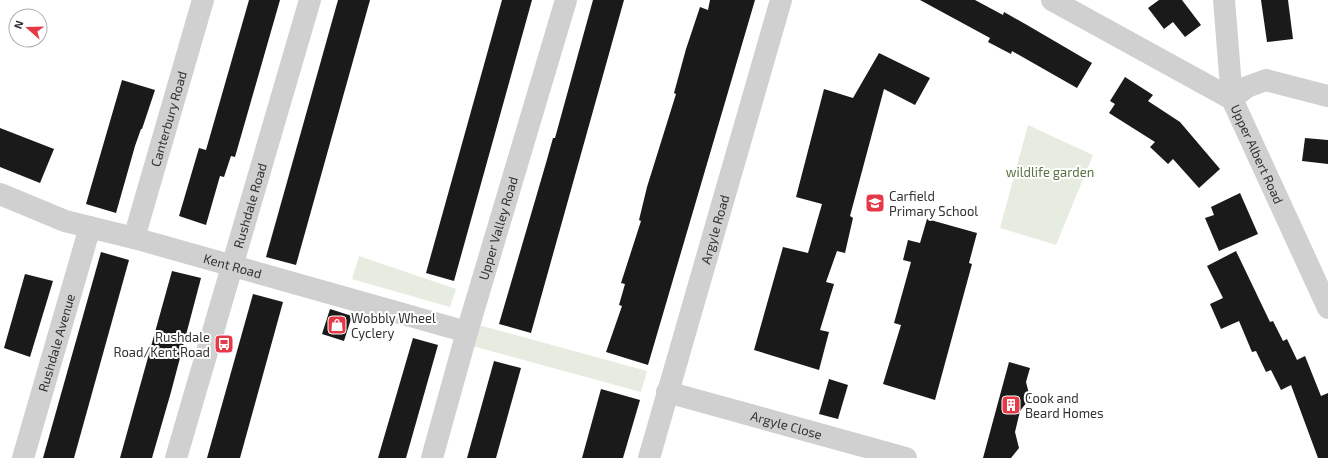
<svg xmlns="http://www.w3.org/2000/svg" width="1328" height="458" font-family="'Exo 2',sans-serif">
	<style>
		.green { fill: #e6ecdf }
		.building { fill: #1a1a1a }
		.lines { fill: none; stroke-linecap: round; stroke-linejoin: round }
		.minor { stroke: #d0d0d0; stroke-width: 22 }
		.labels { text-anchor: middle; dominant-baseline: central; stroke-width: 4; stroke-linejoin: round; paint-order: stroke }
		.street-label { font-size: 13px; fill: #333; stroke: #fff }
		.park-label { font-size: 13px; fill: #56703f; stroke: #fff }
		.poi-label { font-size: 13px; fill: #333; stroke: #fff; text-anchor: start }
	</style>
	<rect width="100%" height="100%" fill="#fff"/>
	<g class="green">
		<polygon points="1028,125 1093,155 1056,245 1000,228"/>
		<polygon points="359,256 456,289 450,307 352,279"/>
		<polygon points="475,324 647,371 641,392 469,345"/>
	</g>
	<g class="building">
		<polygon points="249,0 280,0 235,157 231,156 224,177 220,176 206,225 179,216 199,148 206,150"/>
		<polygon points="338,0 370,0 296,265 266,257"/>
		<polygon points="502,0 532,0 454,281 426,273"/>
		<polygon points="593,0 624,0 531,333 499,324 546,163 553,138 555,138"/>
		<polygon points="710,0 755,0 648,365 606,352 622,306 619,305 625,284 621,283 641,221 639,220 647,187 676,94 674,93 686,49 700,7 708,10"/>
		<polygon points="920,0 975,0 1003,15 1004,12 1027,25 1092,63 1077,88 1012,51 1011,54 988,42 990,38"/>
		<polygon points="1159,0 1182,0 1201,25 1185,37 1173,22 1164,29 1148,8"/>
		<polygon points="1261,0 1288,0 1293,39 1267,42"/>
		<polygon points="879,53 930,78 915,105 884,89 850,216 853,218 845,253 837,251 826,282 834,284 820,330 829,332 819,370 754,350 783,247 808,253 822,204 796,197 824,89 853,98"/>
		<polygon points="1125,77 1153,95 1148,101 1180,122 1220,169 1199,188 1173,159 1168,164 1150,147 1155,142 1109,113 1115,104 1110,101"/>
		<polygon points="122,80 155,90 142,129 141,129 135,146 116,213 86,204"/>
		<polygon points="0,128 54,149 40,183 0,167"/>
		<polygon points="1305,138 1328,140 1328,164 1302,161"/>
		<polygon points="1240,193 1258,234 1219,251 1205,218 1214,215 1211,207"/>
		<polygon points="927,219 977,233 969,263 972,264 935,400 883,384 901,325 894,323 911,262 903,260 908,240 920,243"/>
		<polygon points="1236,251 1270,322 1273,321 1283,341 1287,339 1297,360 1305,356 1321,396 1328,393 1328,458 1318,458 1291,385 1281,390 1271,370 1266,372 1256,351 1252,352 1239,321 1221,329 1210,304 1223,298 1207,266"/>
		<polygon points="101,252 129,260 74,458 43,458"/>
		<polygon points="172,271 201,278 171,392 152,458 120,458"/>
		<polygon points="25,274 53,281 30,357 4,348"/>
		<polygon points="253,294 283,302 240,458 207,458"/>
		<polygon points="330,309 352,316 344,341 322,334"/>
		<polygon points="413,338 438,345 406,458 378,458"/>
		<polygon points="494,361 521,368 496,458 467,458"/>
		<polygon points="1009,362 1030,368 1026,382 1030,398 1020,411 1015,432 1019,448 1011,458 983,458"/>
		<polygon points="829,379 848,385 838,419 819,414"/>
		<polygon points="601,389 640,400 623,458 582,458"/>
	</g>
	<g class="lines">
		<g class="minor">
			<path id="s1" d="M 1052,0 L 1232,99 L 1328,308"/>
			<polyline points="1224,0 1232,99"/>
			<polyline points="1232,99 1247,87 1266,80 1328,96"/>
			<path id="s2" d="M 0,194 L 65,221 L 134,238 L 467,332"/>
			<path id="s3" d="M 134,238 L 203,0"/>
			<path id="s4" d="M 667,392 L 906,458"/>
			<path id="s5" d="M 23,458 L 90,227"/>
			<path id="s6" d="M 176,458 L 310,0"/>
			<path id="s7" d="M 432,458 L 467,332 L 566,0"/>
			<path id="s8" d="M 649,458 L 781,0"/>
		</g>
	</g>
	<defs>
		<g id="school-square" transform="scale(1)"><rect x="-9" y="-9" width="18" height="18" rx="4" fill="#e63946" stroke="#fff"/><path d="M0-5L7-2L0 1L-7-2ZM-4 1L0 2.5L4 1V4Q0 6-4 4Z" fill="#fff"/></g>
		<g id="shop-square" transform="scale(1)"><rect x="-9" y="-9" width="18" height="18" rx="4" fill="#e63946" stroke="#fff"/><path d="M-5-2.5h2.3a2.7 3.5 0 0 1 5.4 0H5L5.5 6h-11ZM-1.5-2.5h3a1.5 2.3 0 0 0-3 0Z" fill="#fff"/></g>
		<g id="bus-square" transform="scale(1)"><rect x="-9" y="-9" width="18" height="18" rx="4" fill="#e63946" stroke="#fff"/><path d="M-5-6H5V4H4V6H2V4H-2V6H-4V4H-5ZM-3.5-4V0h7V-4ZM-3.5 1.2v1.5H-2V1.2ZM2 1.2v1.5H3.5V1.2Z" fill="#fff"/></g>
		<g id="building-square" transform="scale(1)"><rect x="-9" y="-9" width="18" height="18" rx="4" fill="#e63946" stroke="#fff"/><path d="M-4-6H4V6H1V3H-1V6H-4ZM-2.5-4.3h1.7v1.8h-1.7ZM.8-4.3h1.7v1.8H.8ZM-2.5-1h1.7V.8h-1.7ZM.8-1h1.7V.8H.8Z" fill="#fff"/></g>
	</defs>
	<g fill-rule="evenodd">
		<use href="#school-square" x="875" y="203"/>
		<use href="#shop-square" x="337" y="325"/>
		<use href="#bus-square" x="224" y="344"/>
		<use href="#building-square" x="1011" y="405"/>
	</g>
	<g class="labels">
		<g class="street-label">
			<text stroke="none"><textPath href="#s3" startOffset="124">Canterbury Road</textPath></text>
			<text stroke="none"><textPath href="#s1" startOffset="266">Upper Albert Road</textPath></text>
			<text stroke="none"><textPath href="#s6" startOffset="263">Rushdale Road</textPath></text>
			<text stroke="none"><textPath href="#s7" startOffset="239">Upper Valley Road</textPath></text>
			<text stroke="none"><textPath href="#s8" startOffset="238">Argyle Road</textPath></text>
			<text stroke="none"><textPath href="#s2" startOffset="244">Kent Road</textPath></text>
			<text stroke="none"><textPath href="#s5" startOffset="120">Rushdale Avenue</textPath></text>
			<text stroke="none"><textPath href="#s4" startOffset="124">Argyle Close</textPath></text>
		</g>
		<g class="park-label">
			<text x="1050" y="172">wildlife garden</text>
		</g>
		<g class="poi-label">
			<text x="889" y="196">Carfield<tspan x="889" dy="15">Primary School</tspan></text>
			<text x="351" y="318">Wobbly Wheel<tspan x="351" dy="15">Cyclery</tspan></text>
			<text x="210" y="337" text-anchor="end">Rushdale<tspan x="210" dy="15">Road/Kent Road</tspan></text>
			<text x="1025" y="398">Cook and<tspan x="1025" dy="15">Beard Homes</tspan></text>
		</g>
	</g>
	<g transform="translate(28 28) rotate(290)"><circle r="19" fill="#ffffff" stroke="#adadad"/>
	<path d="M0-3L7 15L0 10L-7 15Z" fill="#e63946"/>
	<text y="-6" font-size="11" font-weight="bold" text-anchor="middle" fill="#333333">N</text>
	</g>
</svg>
